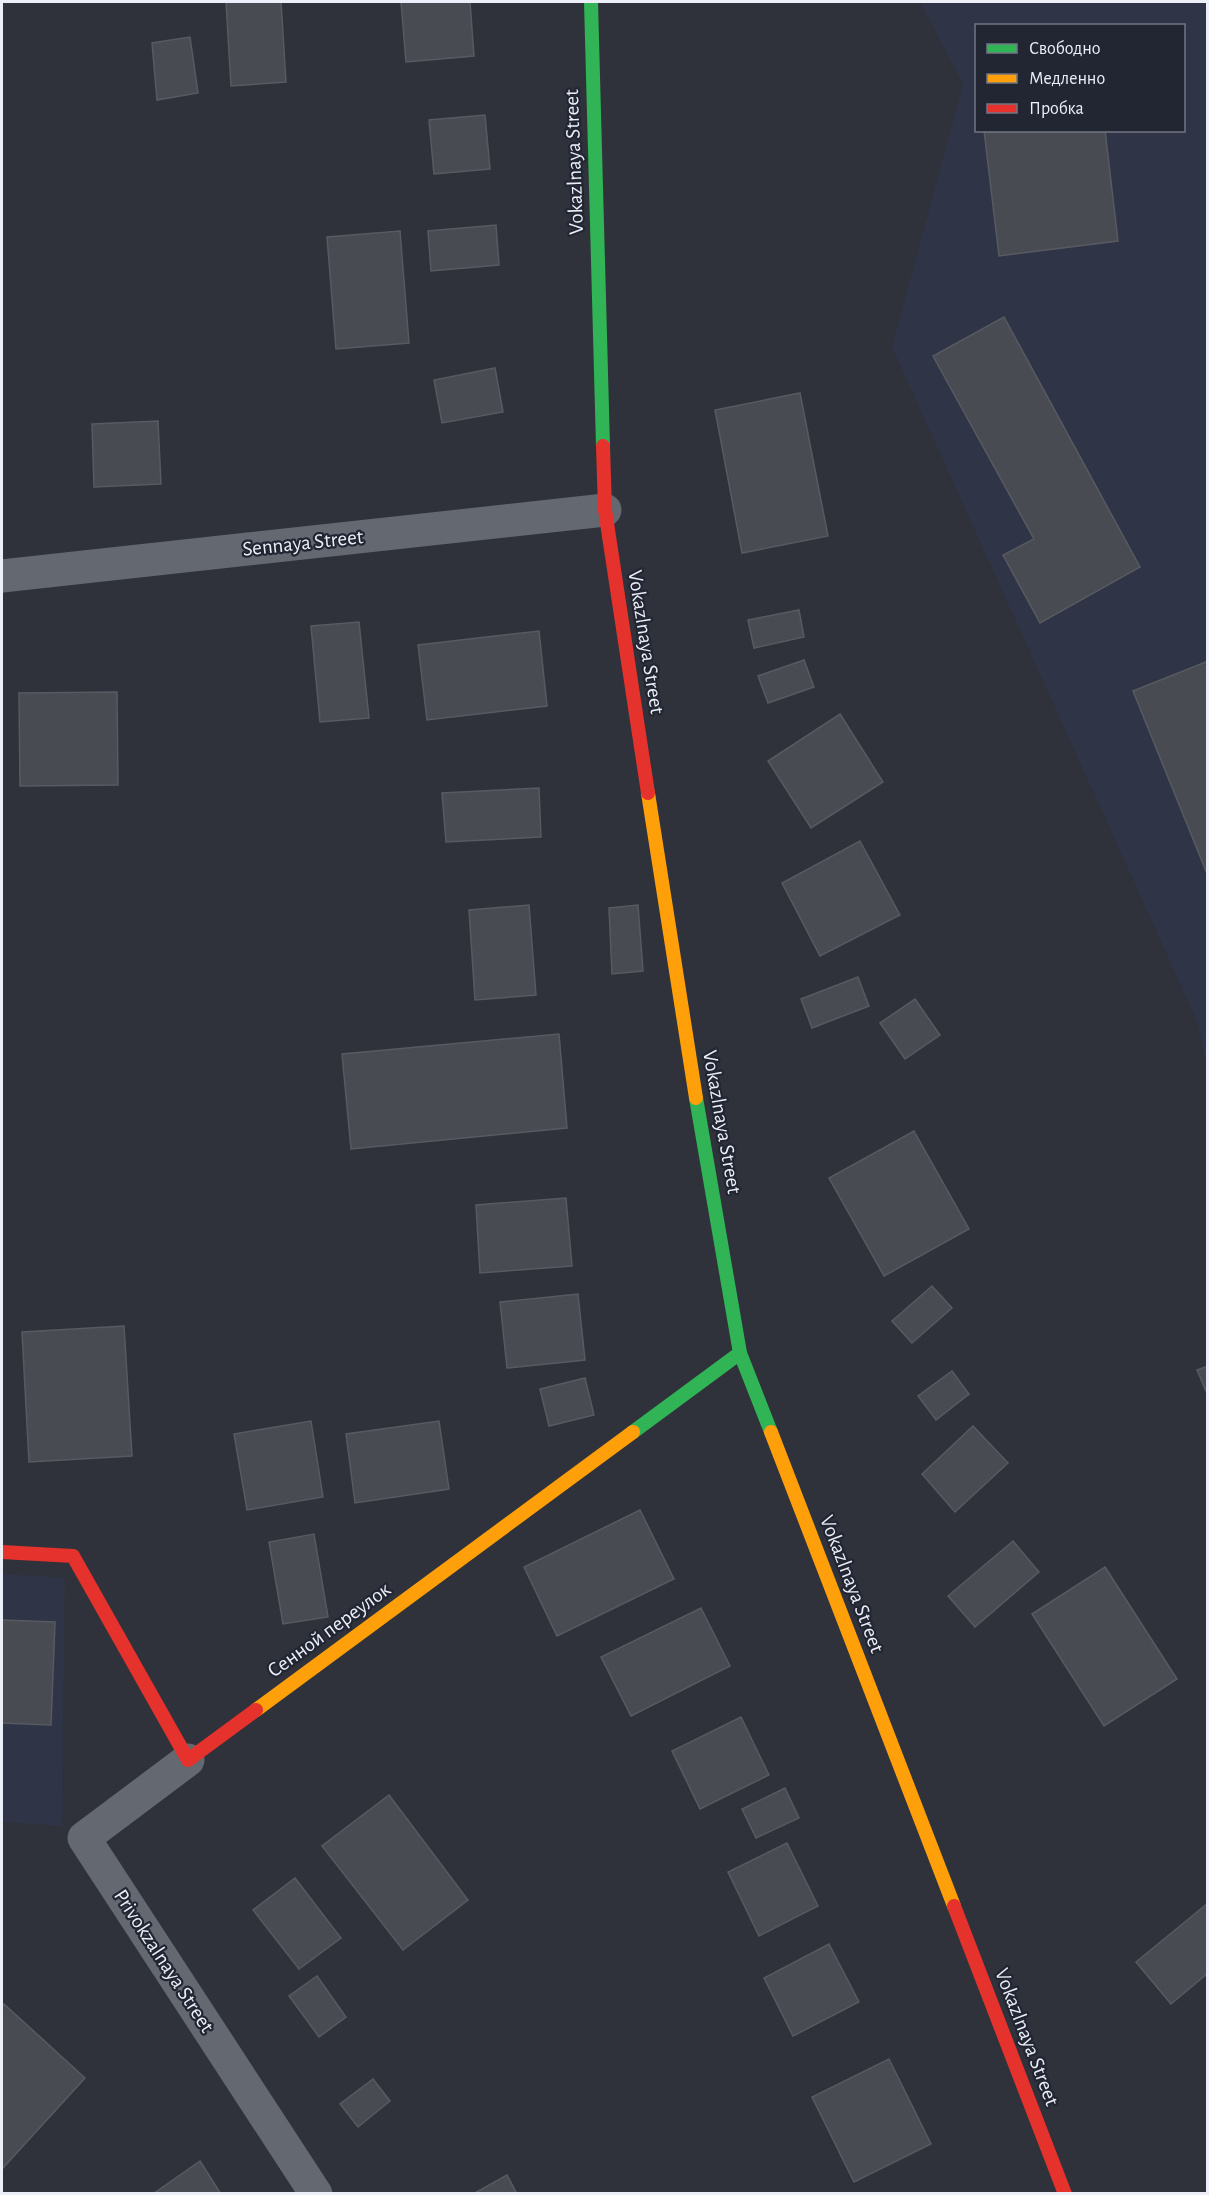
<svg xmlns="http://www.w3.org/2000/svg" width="1209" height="2195" font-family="'Alegreya Sans',sans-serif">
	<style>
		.built { fill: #2f3547; fill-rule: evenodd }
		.building { fill: #484b51; stroke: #585a61; stroke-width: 1.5 }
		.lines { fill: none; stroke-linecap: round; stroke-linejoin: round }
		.street { stroke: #646871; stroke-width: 33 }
		.fast { stroke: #30b455; stroke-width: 14 }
		.slow { stroke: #ff9f0a; stroke-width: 14 }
		.jam { stroke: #e5322d; stroke-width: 14 }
		.labels { text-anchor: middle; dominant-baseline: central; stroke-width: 4.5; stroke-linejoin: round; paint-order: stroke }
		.street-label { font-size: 21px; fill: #eceff8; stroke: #222633 }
	</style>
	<rect width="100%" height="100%" fill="#2f323a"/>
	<g class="built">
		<path d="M 920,2 L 1207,2 L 1207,1066 L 1197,1021 L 892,347 L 963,84 ZM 976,26 L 1184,26 L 1184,130 L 976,130 Z"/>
		<polygon points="2,1574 65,1578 62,1826 2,1822"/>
	</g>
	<g class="building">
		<polygon points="226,2 281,2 286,82 231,86"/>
		<polygon points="401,2 470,2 474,56 406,62"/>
		<polygon points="190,37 198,93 157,100 152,43"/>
		<polygon points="485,115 490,169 434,174 429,120"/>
		<polygon points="984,130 1105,130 1118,241 999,256"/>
		<polygon points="496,225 499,265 431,271 428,231"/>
		<polygon points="400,231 409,343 336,349 327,237"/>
		<polygon points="1004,317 1140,567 1040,623 1003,555 1034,539 933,356"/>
		<polygon points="495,368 503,412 442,423 434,380"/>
		<polygon points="800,393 828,536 742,553 715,410"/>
		<polygon points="158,421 161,484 94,487 92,424"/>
		<polygon points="799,610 804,637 754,648 748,620"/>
		<polygon points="359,622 369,718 320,722 311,626"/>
		<polygon points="539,631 547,706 427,720 418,645"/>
		<polygon points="804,660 814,687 768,703 758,676"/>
		<polygon points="1208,661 1208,876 1133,691"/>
		<polygon points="117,692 118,785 20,786 19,693"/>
		<polygon points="840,714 883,782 811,828 768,761"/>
		<polygon points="539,788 541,837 446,842 442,793"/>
		<polygon points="860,841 900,915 820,956 782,883"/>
		<polygon points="529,905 536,995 475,1000 469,910"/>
		<polygon points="638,905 643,971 612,974 609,908"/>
		<polygon points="858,977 869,1006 812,1028 801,999"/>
		<polygon points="915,999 940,1035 905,1059 880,1023"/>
		<polygon points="559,1034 567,1128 351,1149 342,1054"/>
		<polygon points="914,1131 969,1229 884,1276 829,1178"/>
		<polygon points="566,1198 572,1266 480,1273 476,1205"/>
		<polygon points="932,1286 952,1308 912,1343 892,1321"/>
		<polygon points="578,1294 585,1360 507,1368 500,1302"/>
		<polygon points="124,1326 132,1456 29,1462 22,1332"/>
		<polygon points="1208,1366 1208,1396 1197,1370"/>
		<polygon points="952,1371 969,1394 936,1420 918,1396"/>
		<polygon points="585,1378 594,1415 549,1426 540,1389"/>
		<polygon points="311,1421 323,1497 247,1510 234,1434"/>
		<polygon points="439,1421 449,1489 355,1503 346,1434"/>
		<polygon points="973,1426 1008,1463 955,1512 922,1474"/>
		<polygon points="640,1510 674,1579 557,1636 524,1567"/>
		<polygon points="314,1534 328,1617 283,1624 269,1542"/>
		<polygon points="1013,1541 1039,1572 975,1627 948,1596"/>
		<polygon points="1105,1567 1177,1679 1104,1726 1032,1614"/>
		<polygon points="701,1608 730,1666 631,1716 601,1657"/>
		<polygon points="2,1620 55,1622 51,1725 2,1723"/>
		<polygon points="741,1717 769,1775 700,1809 672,1751"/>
		<polygon points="785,1788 799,1818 756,1838 742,1809"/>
		<polygon points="389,1795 468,1900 403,1950 322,1846"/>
		<polygon points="787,1843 818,1906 759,1936 728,1872"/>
		<polygon points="295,1878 341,1938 299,1969 253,1910"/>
		<polygon points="1208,1903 1208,1973 1171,2004 1136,1962"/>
		<polygon points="829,1944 859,2002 793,2036 764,1978"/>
		<polygon points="317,1976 346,2017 319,2037 289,1996"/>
		<polygon points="4,2004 85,2078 2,2169 2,2007"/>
		<polygon points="889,2059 931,2144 854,2182 812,2097"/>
		<polygon points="373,2079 390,2101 358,2127 340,2104"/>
		<polygon points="200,2161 221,2194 153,2194"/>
		<polygon points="507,2175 517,2194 473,2194"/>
	</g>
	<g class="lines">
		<g class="street">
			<polyline points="2,576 605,510"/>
			<polyline points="188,1760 84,1838 316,2194"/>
		</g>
		<g class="fast">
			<polyline points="591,2 603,446"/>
			<polyline points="696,1098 740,1353 771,1432"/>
			<polyline points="633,1432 740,1353"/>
		</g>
		<g class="slow">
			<polyline points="648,793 696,1098"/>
			<polyline points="771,1432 954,1906"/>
			<polyline points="256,1710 633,1432"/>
		</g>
		<g class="jam">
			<polyline points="603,446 605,510 648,793"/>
			<polyline points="2,1552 73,1556 188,1760 256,1710"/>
			<polyline points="954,1906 1065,2194"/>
		</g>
	</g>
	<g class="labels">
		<g class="street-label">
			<text transform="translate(574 162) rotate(-92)">Vokazlnaya Street</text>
			<text transform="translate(303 543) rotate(-6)">Sennaya Street</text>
			<text transform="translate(646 642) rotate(81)">Vokazlnaya Street</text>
			<text transform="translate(722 1122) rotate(80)">Vokazlnaya Street</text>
			<text transform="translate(852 1584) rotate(69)">Vokazlnaya Street</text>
			<text transform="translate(329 1630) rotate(-36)">Сенной переулок</text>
			<text transform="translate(164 1961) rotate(57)">Privokzalnaya Street</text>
			<text transform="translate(1027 2037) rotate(69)">Vokazlnaya Street</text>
		</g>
	</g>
	<rect width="1209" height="2195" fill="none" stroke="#eceff8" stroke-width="6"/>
	<rect x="975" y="24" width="210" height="108" fill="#222633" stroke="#737682" stroke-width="1.5"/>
	<rect x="987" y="44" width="30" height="9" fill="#30b455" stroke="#737682" stroke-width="1.5"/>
	<text x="1029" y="54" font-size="18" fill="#eceff8">Свободно</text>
	<rect x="987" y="74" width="30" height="9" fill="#ff9f0a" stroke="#737682" stroke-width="1.5"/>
	<text x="1029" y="84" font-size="18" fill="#eceff8">Медленно</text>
	<rect x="987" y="104" width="30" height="9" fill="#e5322d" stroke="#737682" stroke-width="1.5"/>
	<text x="1029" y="114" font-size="18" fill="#eceff8">Пробка</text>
</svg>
